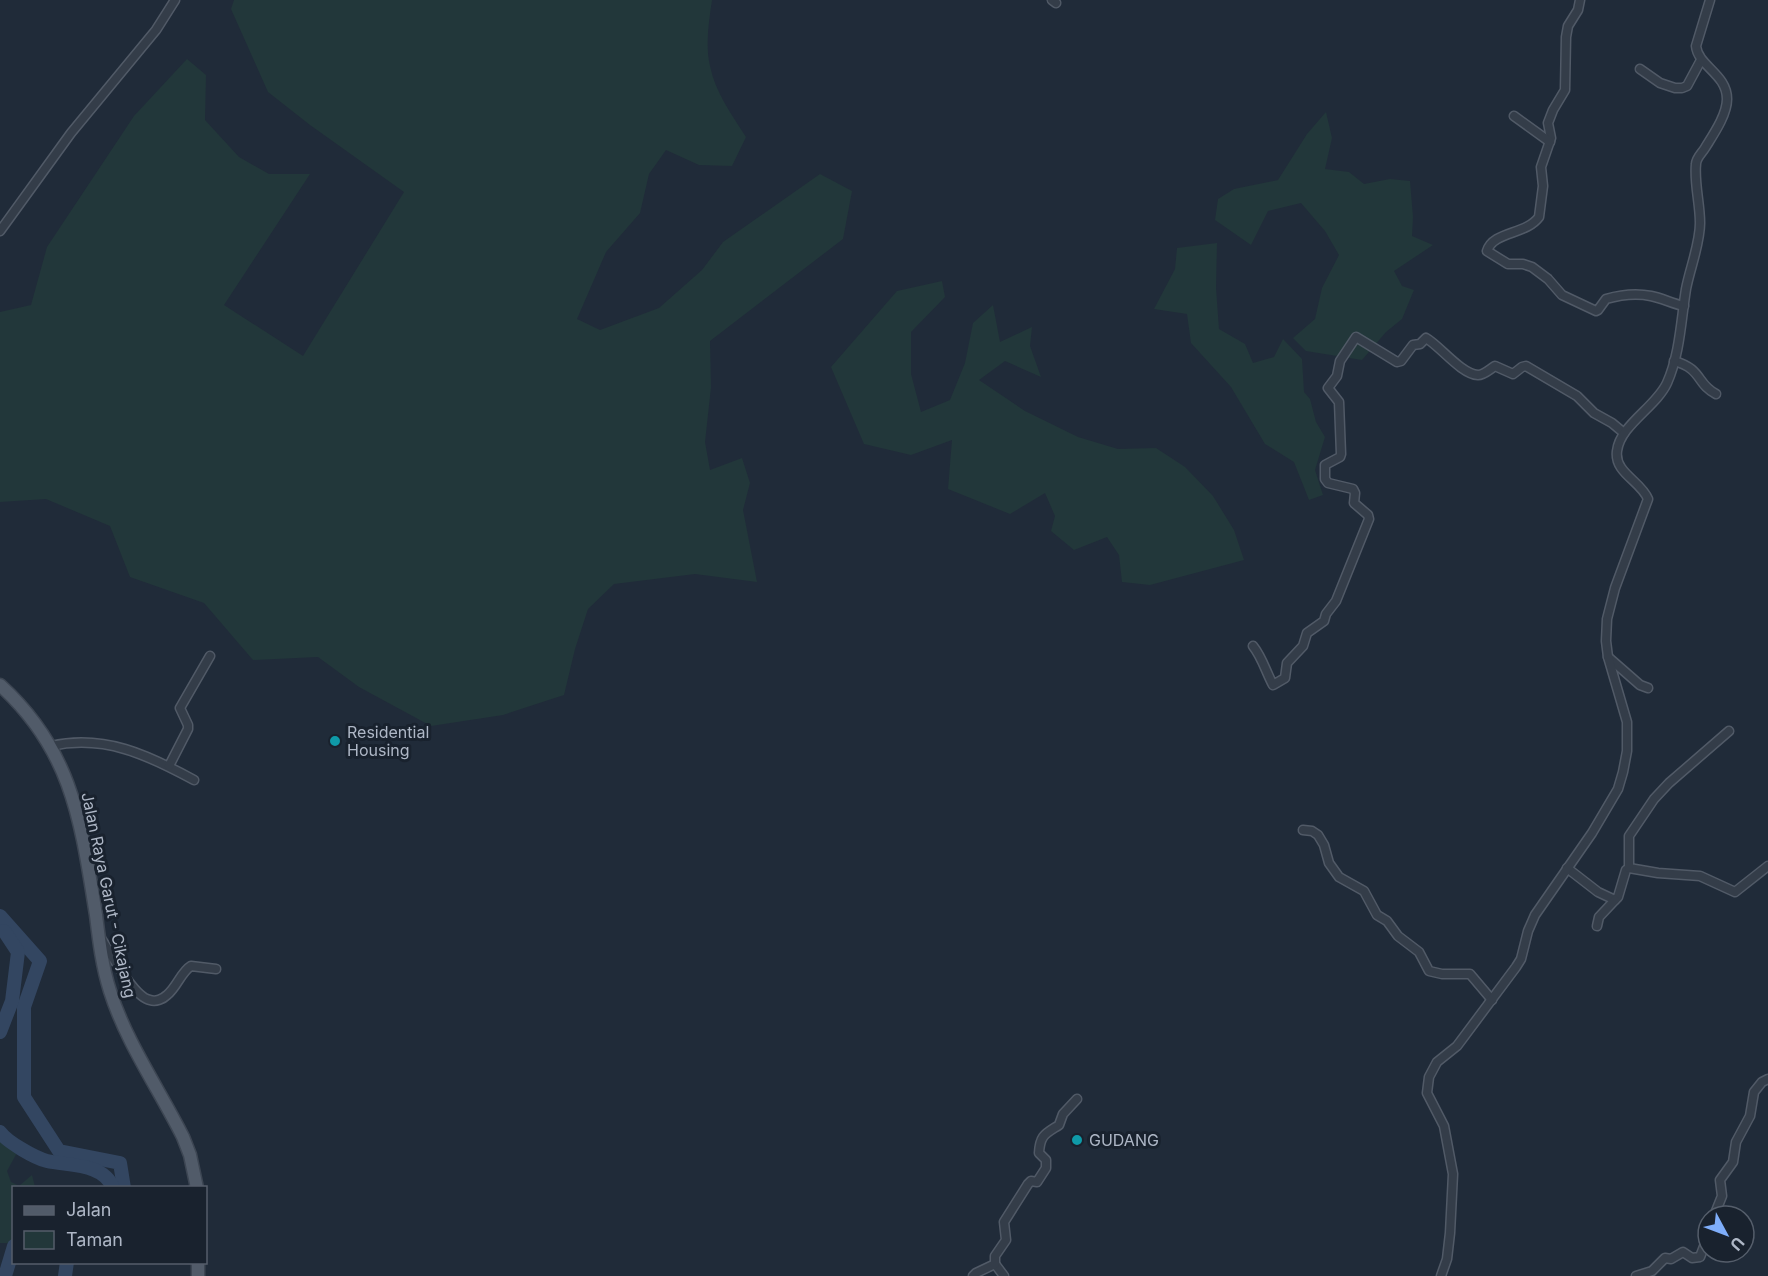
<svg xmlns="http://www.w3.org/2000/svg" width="1768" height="1276" font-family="Inter,sans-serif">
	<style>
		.green { fill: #22373a }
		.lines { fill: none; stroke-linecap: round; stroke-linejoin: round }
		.river { stroke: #334661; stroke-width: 14 }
		.street-casing { stroke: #515a67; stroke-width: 11 }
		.primary-casing { stroke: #3d4653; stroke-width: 15 }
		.street { stroke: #343d49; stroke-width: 8 }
		.primary { stroke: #515b69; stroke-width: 12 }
		.culture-dot { fill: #0f9aa8; stroke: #19222e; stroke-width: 2 }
		.labels { text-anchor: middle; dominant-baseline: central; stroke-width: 6; stroke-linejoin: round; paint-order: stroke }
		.poi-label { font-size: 16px; fill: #aeb7c6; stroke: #19222e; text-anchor: start }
		.street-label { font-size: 16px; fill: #aeb7c6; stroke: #19222e }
	</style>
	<rect width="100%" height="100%" fill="#202b39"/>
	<g class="green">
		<path d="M 234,0 L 712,0 C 709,21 705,45 710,66 C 715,92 732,115 746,137 L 732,166 L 699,165 L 666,150 L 649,174 L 640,213 L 606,252 L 577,319 L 600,330 L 659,308 L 702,270 L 723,242 L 820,174 L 852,191 L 843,239 L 710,341 L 711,387 L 705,442 L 710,470 L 742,458 L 750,483 L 743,510 L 757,582 L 695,574 L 614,584 L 588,609 L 575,649 L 564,695 L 503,715 L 431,726 L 359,687 L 318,657 L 253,660 L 204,603 L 130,577 L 110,526 L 46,499 L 0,502 L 0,312 L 31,305 L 47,247 L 134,116 L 187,59 L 206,75 L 205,120 L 239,157 L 269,174 L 310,174 L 224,305 L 303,356 L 404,192 L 310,125 L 268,92 L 231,9 Z"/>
		<polygon points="1326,112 1332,138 1325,169 1349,172 1364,184 1390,179 1410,181 1413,217 1412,236 1433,245 1394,271 1402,286 1414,290 1402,319 1386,332 1362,360 1306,351 1293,338 1315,319 1322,288 1339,255 1325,231 1301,203 1268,211 1251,245 1215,220 1218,199 1234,189 1278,180 1307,134"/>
		<polygon points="1217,243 1216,288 1219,329 1245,344 1253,363 1274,357 1283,339 1302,359 1304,392 1310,399 1316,422 1325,437 1315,470 1323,495 1309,500 1294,462 1265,444 1231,387 1191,343 1187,314 1154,309 1175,269 1177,248"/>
		<polygon points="942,281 945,297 911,332 911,374 921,412 950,400 965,363 973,323 993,305 1000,342 1032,327 1030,346 1041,377 1005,361 979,380 1025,411 1078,437 1118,449 1156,448 1185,467 1213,496 1234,530 1244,560 1150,585 1122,582 1119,555 1107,537 1074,550 1051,531 1055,516 1045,493 1010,514 948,489 952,440 911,455 864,444 831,367 897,291"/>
		<polygon points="0,1137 7,1146 19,1149 7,1171 11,1182 19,1186 32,1175 35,1187 14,1188 13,1240 9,1243 0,1243"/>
	</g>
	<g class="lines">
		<g class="river">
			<polyline points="0,916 40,961 24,1007 24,1097 59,1151 120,1163 124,1188"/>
			<polyline points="0,1032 12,1001 18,952 4,931"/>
			<path d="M 0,1132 C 7,1142 35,1158 47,1161 C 69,1166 104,1163 113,1188"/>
			<polyline points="5,1276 14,1246"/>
			<polyline points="65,1276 67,1262"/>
		</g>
		<g class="street-casing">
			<g id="street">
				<polyline points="1052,0 1056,3"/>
				<path d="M 1580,0 L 1578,10 L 1568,26 L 1566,37 L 1565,90 L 1553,110 L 1548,123 L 1551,138 L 1541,167 L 1543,186 L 1539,217 C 1526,235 1493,231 1487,251 L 1508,264 L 1523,264 L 1532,267 L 1548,279 L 1562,295 L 1596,311 L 1598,310 L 1606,299 C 1620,295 1636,293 1651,296 C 1662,298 1673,304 1684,306"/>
				<polyline points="1640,69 1660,83 1675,88 1682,88 1687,86 1701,60"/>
				<polyline points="1514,116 1550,142"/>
				<polyline points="0,231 71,133 156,30 175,0"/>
				<path d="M 1674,361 C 1703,369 1696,384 1716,394"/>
				<path d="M 1253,646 C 1262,657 1266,672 1273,685 L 1285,678 L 1287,663 L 1303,646 L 1307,633 L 1324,621 L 1326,614 L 1336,601 L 1369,519 L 1368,515 L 1354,503 L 1355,493 L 1353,489 L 1328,483 L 1325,479 L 1325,465 L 1340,457 L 1341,454 L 1339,402 L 1328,388 L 1337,376 L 1340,361 L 1356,337 L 1397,362 L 1401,361 L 1413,345 L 1420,344 L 1426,338 C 1440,346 1461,374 1478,375 C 1484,375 1490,369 1495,366 L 1513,374 L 1522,367 L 1526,366 L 1577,396 L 1594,413 L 1612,423 L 1624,433"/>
				<polyline points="1608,657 1640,685 1648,688"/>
				<path d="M 51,746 C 104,734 148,755 194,780"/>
				<polyline points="169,766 188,729 188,725 180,708 210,656"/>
				<polyline points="1303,830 1312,831 1318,835 1324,845 1329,863 1339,877 1364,891 1377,915 1387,921 1398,936 1419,952 1429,971 1442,974 1470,974 1492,1000"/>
				<polyline points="1567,868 1598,892 1615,900 1618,897 1626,870 1629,868 1658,873 1700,876 1735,892 1768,866"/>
				<polyline points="1629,868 1629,836 1654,799 1669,783 1729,731"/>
				<polyline points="1597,926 1599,917 1615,900"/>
				<path d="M 100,937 C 110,951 133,997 150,1000 C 156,1002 163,999 167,995 C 177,987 181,972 191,966 L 216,969"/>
				<polyline points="1714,1216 1722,1196 1720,1180 1733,1162 1736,1142 1750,1116 1754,1092 1762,1082 1768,1079"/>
				<polyline points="995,1264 1004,1276"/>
				<path d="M 973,1276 L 976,1273 L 995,1264 L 995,1256 L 1006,1240 L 1004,1222 L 1028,1184 L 1031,1181 L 1037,1182 L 1046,1168 L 1046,1160 L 1039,1153 C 1040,1135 1045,1134 1059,1125 L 1063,1114 L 1077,1099"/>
				<path d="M 1441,1276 L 1447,1259 L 1450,1233 L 1453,1174 L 1444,1126 L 1427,1093 L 1429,1077 L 1437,1062 L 1457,1046 L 1516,967 L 1521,959 L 1528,931 L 1535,915 L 1592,833 L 1618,789 L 1623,772 L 1627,751 L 1627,722 L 1608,657 L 1606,641 L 1607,619 L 1615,588 L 1648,499 C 1641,481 1614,473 1617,451 C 1620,425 1656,407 1667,383 C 1680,354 1681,320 1686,289 C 1690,268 1700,244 1700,223 C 1700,203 1694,183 1696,164 C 1696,158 1702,153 1705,148 C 1713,135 1727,115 1727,99 C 1727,74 1698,66 1696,46 L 1710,0"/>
				<polyline points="1636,1276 1652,1271 1665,1258 1671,1259 1683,1252 1692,1258 1700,1257 1708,1236"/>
			</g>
		</g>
		<g class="primary-casing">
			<g id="primary">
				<path d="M 0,685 C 73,751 81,823 96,915 C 99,940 102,966 110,991 C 126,1042 159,1089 183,1137 L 190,1155 L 197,1188"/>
				<polyline points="198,1276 198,1262"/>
			</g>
		</g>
		<use href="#street" class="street"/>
		<use href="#primary" class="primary"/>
	</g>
	<g class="culture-dot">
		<circle cx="335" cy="741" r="6"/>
		<circle cx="1077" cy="1140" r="6"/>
	</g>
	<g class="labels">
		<g class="poi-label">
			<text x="347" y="732">Residential<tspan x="347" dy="18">Housing</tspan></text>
			<text x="1089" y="1140">GUDANG</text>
		</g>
		<g class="street-label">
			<text transform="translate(109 895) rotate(78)">Jalan Raya Garut - Cikajang</text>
		</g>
	</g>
	<rect x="12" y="1186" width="195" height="78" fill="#19222e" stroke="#555e6b" stroke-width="1.5"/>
	<rect x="24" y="1206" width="30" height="9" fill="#515b69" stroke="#555e6b" stroke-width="1.5"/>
	<text x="66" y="1216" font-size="18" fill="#aeb7c6">Jalan</text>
	<rect x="24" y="1231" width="30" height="18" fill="#22373a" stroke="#555e6b" stroke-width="1.5"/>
	<text x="66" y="1246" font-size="18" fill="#aeb7c6">Taman</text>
	<g transform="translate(1726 1234) rotate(131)"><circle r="28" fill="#19222e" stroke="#555e6b" stroke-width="1.5"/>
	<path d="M0-4.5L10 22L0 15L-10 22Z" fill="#7faefa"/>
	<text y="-9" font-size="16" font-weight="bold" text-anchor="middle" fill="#aeb7c6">U</text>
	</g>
</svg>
